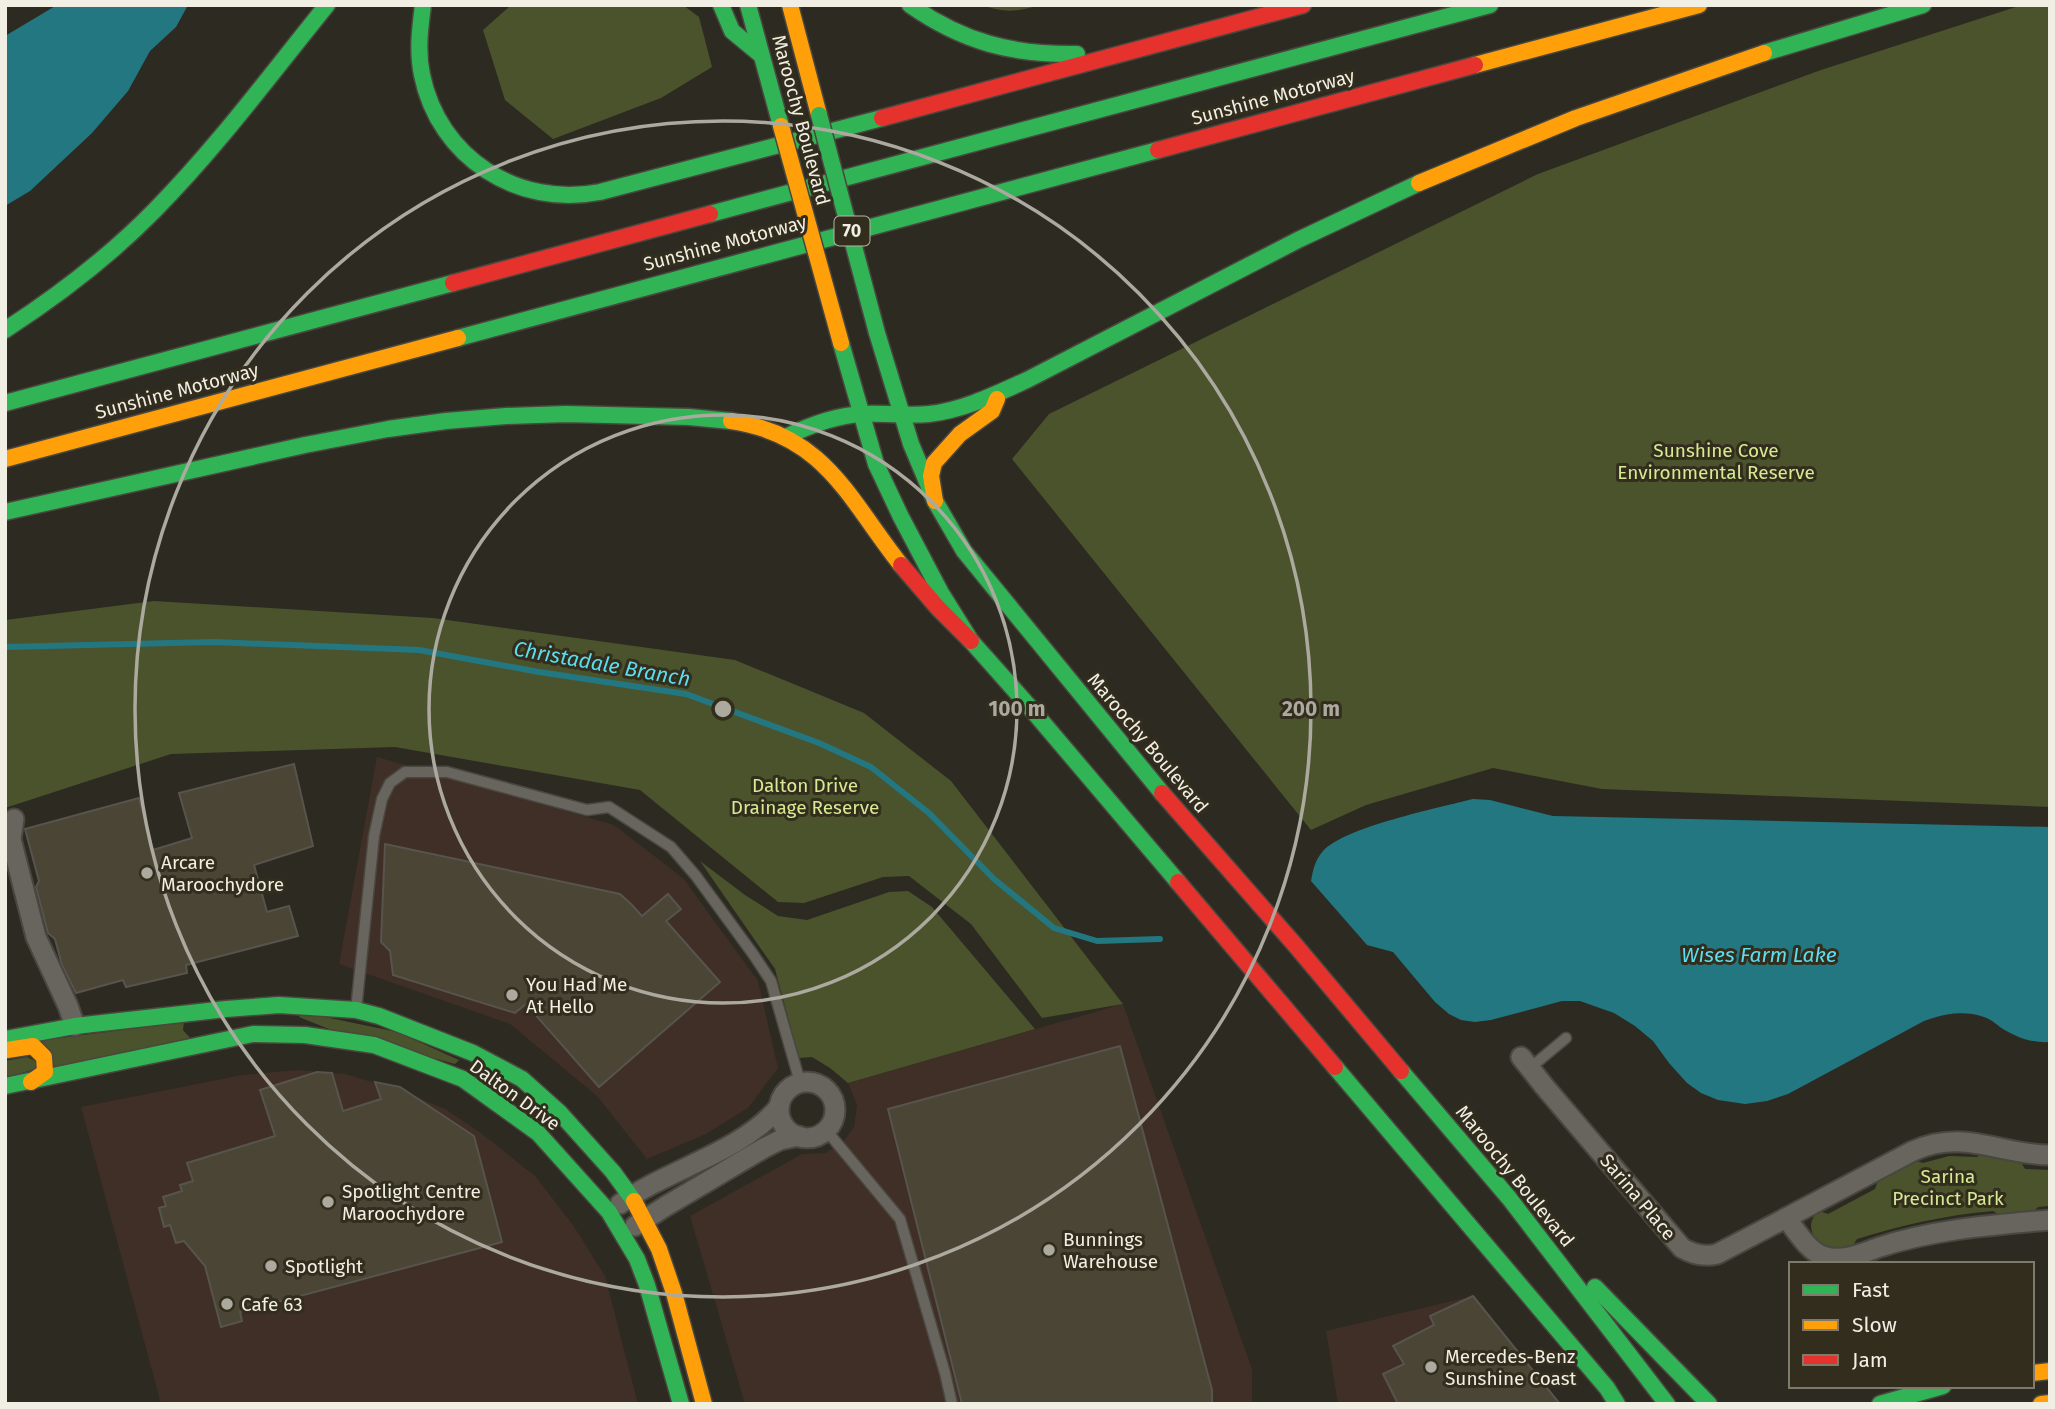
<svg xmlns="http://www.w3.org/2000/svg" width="2055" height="1409" font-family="'Fira Sans',sans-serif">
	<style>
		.commercial { fill: #3f2f26 }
		.green { fill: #4b532d }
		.water { fill: #237781 }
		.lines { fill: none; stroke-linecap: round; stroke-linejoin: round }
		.stream { stroke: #237781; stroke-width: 6 }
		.building { fill: #4a4534; stroke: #57544d; stroke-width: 2 }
		.lane-casing { stroke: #49473f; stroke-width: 13 }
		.street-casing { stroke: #49473f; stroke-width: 23 }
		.fast-casing { stroke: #49473f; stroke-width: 19 }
		.slow-casing { stroke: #49473f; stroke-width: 19 }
		.jam-casing { stroke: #49473f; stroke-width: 19 }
		.lane { stroke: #67655e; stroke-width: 10 }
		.street { stroke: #67655e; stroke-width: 19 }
		.fast { stroke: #30b455; stroke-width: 16 }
		.slow { stroke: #ff9f0a; stroke-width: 16 }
		.jam { stroke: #e5322d; stroke-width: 16 }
		.fast-bridge-casing { stroke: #49473f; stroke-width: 19; stroke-linecap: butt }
		.slow-bridge-casing { stroke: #49473f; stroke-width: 19; stroke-linecap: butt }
		.fast-bridge { stroke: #30b455; stroke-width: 16 }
		.slow-bridge { stroke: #ff9f0a; stroke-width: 16 }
		.ring { fill: none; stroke: #aca99f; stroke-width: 3.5 }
		.poi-dot { fill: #aca99f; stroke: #322d1d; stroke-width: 2.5 }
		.labels { text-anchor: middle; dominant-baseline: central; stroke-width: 6; stroke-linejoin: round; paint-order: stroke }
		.shield { fill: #322d1d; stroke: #b8b4a8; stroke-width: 2 }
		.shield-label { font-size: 18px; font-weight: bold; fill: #f1eee3 }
		.street-label { font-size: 19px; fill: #f1eee3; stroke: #322d1d }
		.park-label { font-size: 19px; fill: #d6ea92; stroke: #322d1d }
		.poi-label { font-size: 19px; fill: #f1eee3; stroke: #322d1d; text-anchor: start }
		.water-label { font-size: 21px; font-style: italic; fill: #5cdded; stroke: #322d1d }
		.centre { fill: #aca99f; stroke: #322d1d; stroke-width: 3.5 }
		.ring-label { font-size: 21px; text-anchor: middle; font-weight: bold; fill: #aca99f; stroke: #322d1d; stroke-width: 6; stroke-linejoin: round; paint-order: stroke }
	</style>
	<rect width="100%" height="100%" fill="#2d2a22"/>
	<g class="commercial">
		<polygon points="377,757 614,825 683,878 758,981 778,1068 748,1108 706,1134 647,1159 597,1096 510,1024 339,964"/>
		<polygon points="1123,1004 1252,1369 1252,1404 745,1404 690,1216 802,1154 825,1153 842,1143 854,1127 857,1105 848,1083"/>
		<polygon points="297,1070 345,1074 399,1090 445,1109 481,1133 535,1176 573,1225 605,1276 638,1404 161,1404 81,1107 242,1075"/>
		<polygon points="1473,1296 1560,1404 1338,1404 1326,1331"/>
	</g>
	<g class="green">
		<polygon points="511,5 683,5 699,17 712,67 661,98 553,139 505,100 483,30"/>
		<path d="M 982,5 L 1042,5 C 1017,11 1007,14 982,5 Z"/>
		<polygon points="2022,5 2050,5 2050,807 1602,789 1493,768 1366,805 1311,830 1012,459 1049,414 1538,174 1821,70"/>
		<polygon points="154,601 433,618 735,660 864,713 951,781 1123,1004 1042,1018 971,924 909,876 883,877 804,903 778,902 640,790 395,747 171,754 5,808 5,620"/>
		<polygon points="700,861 745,895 778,916 807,920 889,892 908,891 932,907 1035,1029 848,1083 830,1068 812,1057 799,1058 775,969"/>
		<polygon points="301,1012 397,1032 459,1060 455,1064 329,1029 299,1017"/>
		<polygon points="184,1022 183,1030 190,1038 52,1068 37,1041"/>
		<polygon points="27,1057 35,1061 35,1069 5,1078 5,1061"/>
		<path d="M 1983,1152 L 2021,1162 L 2025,1169 L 2050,1170 L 2050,1206 L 2038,1207 L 2032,1213 L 2000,1215 L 1993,1211 C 1946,1215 1902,1225 1857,1239 L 1852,1247 C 1844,1248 1837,1250 1829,1248 C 1812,1242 1804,1223 1819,1211 L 1828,1214 L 1875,1189 L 1878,1180 L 1914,1160 L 1923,1163 L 1949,1156 L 1977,1157 Z"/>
	</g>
	<g class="water">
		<polygon points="57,5 188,5 176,27 150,51 128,91 92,133 30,191 5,206 5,36"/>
		<path d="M 1473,799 L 1490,800 L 1553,816 L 2050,827 L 2050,1042 C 2032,1043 2018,1038 2003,1029 C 1997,1025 1991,1019 1984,1017 C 1963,1010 1943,1014 1924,1021 L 1788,1094 L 1767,1101 L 1745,1104 L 1718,1100 L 1701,1093 L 1687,1083 L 1669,1063 L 1653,1041 L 1635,1026 L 1614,1013 L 1580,1001 L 1562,1001 L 1491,1020 L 1475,1022 L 1461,1020 L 1449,1014 L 1435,1002 L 1393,952 L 1367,945 L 1311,881 C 1313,870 1315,860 1323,851 C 1345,827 1438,808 1473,799 Z"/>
	</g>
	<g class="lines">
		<polyline class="stream" points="5,647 214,642 419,650 539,672 686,694 819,743 871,767 929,813 994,879 1054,928 1097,941 1160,939"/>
	</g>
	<g class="building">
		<polygon points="294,764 313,846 254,865 267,912 289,906 298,936 186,965 187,973 126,987 123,980 76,993 62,965 55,939 48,933 36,887 39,881 25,829 139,798 153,850 192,838 179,793"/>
		<polygon points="385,844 620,894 631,904 642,916 668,894 681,909 666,921 720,982 599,1087 526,1004 515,1013 393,975 390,951 381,942"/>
		<polygon points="1120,1046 1212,1390 1212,1404 962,1404 888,1109"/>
		<polygon points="317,1072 332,1073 343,1111 381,1099 375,1082 400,1087 474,1136 502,1242 240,1312 242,1321 221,1327 205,1266 184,1241 176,1243 170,1225 164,1227 159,1208 166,1206 163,1197 182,1191 180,1185 193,1181 187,1163 275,1136 260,1090"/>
		<polygon points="1473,1296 1560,1404 1398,1404 1383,1374 1404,1364 1393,1346 1434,1325 1430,1316"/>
	</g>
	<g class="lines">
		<g class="lane-casing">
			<g id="lane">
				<polyline points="356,1010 374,836 382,799 390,783 405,772 447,772 587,810 609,807 671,847 696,876 753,954 771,981 800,1082"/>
				<polyline points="1530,1068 1566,1038"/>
				<polyline points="826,1130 900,1219 945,1373 952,1404"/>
			</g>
		</g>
		<g class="street-casing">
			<g id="street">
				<polyline points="14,819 11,839 36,937 68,1006 75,1026"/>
				<path d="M 1521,1057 L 1544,1086 L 1682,1248 C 1694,1255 1705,1257 1717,1254 L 1786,1218"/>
				<circle cx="807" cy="1110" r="28"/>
				<path d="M 2050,1155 C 1999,1155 1965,1128 1913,1151 L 1786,1218 C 1796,1230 1808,1251 1823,1256 C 1843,1263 1862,1253 1880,1247 C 1935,1229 1993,1225 2050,1220"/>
				<path d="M 620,1204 C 669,1168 739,1154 779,1107"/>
				<polyline points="635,1226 666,1206 764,1148 780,1140 799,1136"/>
			</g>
		</g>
		<g class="fast-casing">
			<g id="fast">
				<path d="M 423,5 C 420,28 417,51 422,75 C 439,158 518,208 600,192 L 882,118"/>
				<polyline points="721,5 732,31 761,55"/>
				<polyline points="748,5 781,126"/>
				<path d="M 910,5 C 963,42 1012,55 1077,54"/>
				<polyline points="1764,53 1923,5"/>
				<polyline points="710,214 1490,5"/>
				<path d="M 5,330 C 59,295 110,256 155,210 C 218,146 271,74 327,5"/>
				<polyline points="877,333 911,444 935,501 964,551 1162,793"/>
				<polyline points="458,338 1158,150"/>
				<polyline points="841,343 876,464 901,517 941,593 971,641 1027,704 1178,882"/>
				<polyline points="5,403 453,283"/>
				<path d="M 786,437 C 810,425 837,415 864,414 C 886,413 908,416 929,414 C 964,410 996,394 1027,380 L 1298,240 L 1419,183"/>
				<polyline points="5,512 305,445 388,429 446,421 506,416 566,414 689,417 731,421"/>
				<polyline points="5,1039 75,1026 226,1009 279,1005 356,1010 379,1016 473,1053 522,1079 560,1113 613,1172 634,1201"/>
				<polyline points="1335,1067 1607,1388 1617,1404"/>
				<polyline points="1401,1071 1509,1198 1667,1404"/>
				<polyline points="5,1086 253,1034 305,1035 374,1045 463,1079 538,1133 609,1212 637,1259 647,1285 681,1404"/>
				<polyline points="1595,1287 1709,1404"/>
				<polyline points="1880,1404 1943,1386"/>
			</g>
		</g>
		<g class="slow-casing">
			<g id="slow">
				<polyline points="790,5 819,115"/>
				<polyline points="1475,65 1699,5"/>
				<polyline points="1419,183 1576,118 1764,53"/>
				<path d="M 731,421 C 825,435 848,498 901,565"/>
				<polyline points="5,459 458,338"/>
				<polyline points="935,501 931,476 934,463 960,434 992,411 997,399"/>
				<polyline points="7,1050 33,1046 44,1057 45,1072 31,1082"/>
				<polyline points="634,1201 659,1249 674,1293 704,1404"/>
				<polyline points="2032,1373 2050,1371"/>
				<polyline points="2041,1404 2050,1403"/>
			</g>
		</g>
		<g class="jam-casing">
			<g id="jam">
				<polyline points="882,118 1303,5"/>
				<polyline points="1158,150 1475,65"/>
				<polyline points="453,283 710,214"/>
				<polyline points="901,565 938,608 971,641"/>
				<polyline points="1162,793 1296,946 1401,1071"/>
				<polyline points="1178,882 1335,1067"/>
			</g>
		</g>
		<use href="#lane" class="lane"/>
		<use href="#street" class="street"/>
		<use href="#fast" class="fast"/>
		<use href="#slow" class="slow"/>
		<use href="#jam" class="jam"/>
		<g class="fast-bridge-casing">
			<polyline id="fast-bridge" points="819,115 877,333"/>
		</g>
		<g class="slow-bridge-casing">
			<polyline id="slow-bridge" points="781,126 841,343"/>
		</g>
		<use href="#fast-bridge" class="fast-bridge"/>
		<use href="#slow-bridge" class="slow-bridge"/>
	</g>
	<g class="ring">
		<circle cx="723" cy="709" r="294"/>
		<circle cx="723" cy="709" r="588"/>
	</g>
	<g class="poi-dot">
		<circle cx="147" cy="873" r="7"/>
		<circle cx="512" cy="995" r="7"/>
		<circle cx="328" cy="1202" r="7"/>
		<circle cx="1049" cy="1250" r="7"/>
		<circle cx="271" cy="1266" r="7"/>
		<circle cx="227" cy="1304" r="7"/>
		<circle cx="1431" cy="1367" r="7"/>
	</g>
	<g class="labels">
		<rect class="shield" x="834.5" y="216.5" width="35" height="29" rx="5"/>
		<g class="shield-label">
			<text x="852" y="231">70</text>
		</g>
		<g class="street-label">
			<text transform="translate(1273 97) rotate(-15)">Sunshine Motorway</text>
			<text transform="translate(801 120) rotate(75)">Maroochy Boulevard</text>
			<text transform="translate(725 243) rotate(-15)">Sunshine Motorway</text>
			<text transform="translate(177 391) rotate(-15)">Sunshine Motorway</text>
			<text transform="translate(1148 743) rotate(50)">Maroochy Boulevard</text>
			<text transform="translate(515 1095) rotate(36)">Dalton Drive</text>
			<text transform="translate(1515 1176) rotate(51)">Maroochy Boulevard</text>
			<text transform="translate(1638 1197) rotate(50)">Sarina Place</text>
		</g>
		<g class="park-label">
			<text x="1716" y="450">Sunshine Cove<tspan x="1716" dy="22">Environmental Reserve</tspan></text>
			<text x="805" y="785">Dalton Drive<tspan x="805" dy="22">Drainage Reserve</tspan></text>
			<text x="1948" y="1176">Sarina<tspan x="1948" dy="22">Precinct Park</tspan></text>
		</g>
		<g class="poi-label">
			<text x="161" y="862">Arcare<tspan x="161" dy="22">Maroochydore</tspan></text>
			<text x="526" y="984">You Had Me<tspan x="526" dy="22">At Hello</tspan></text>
			<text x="342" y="1191">Spotlight Centre<tspan x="342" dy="22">Maroochydore</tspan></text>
			<text x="1063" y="1239">Bunnings<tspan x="1063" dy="22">Warehouse</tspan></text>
			<text x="285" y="1266">Spotlight</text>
			<text x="241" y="1304">Cafe 63</text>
			<text x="1445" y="1356">Mercedes-Benz<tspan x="1445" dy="22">Sunshine Coast</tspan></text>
		</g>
		<g class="water-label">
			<text transform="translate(602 664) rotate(10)">Christadale Branch</text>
			<text x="1759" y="955">Wises Farm Lake</text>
		</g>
	</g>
	<circle cx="723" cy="709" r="10" class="centre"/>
	<g class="ring-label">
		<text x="1017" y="716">100 m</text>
		<text x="1311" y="716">200 m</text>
	</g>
	<rect width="2055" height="1409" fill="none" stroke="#f1eee3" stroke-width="14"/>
	<rect x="1789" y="1262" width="245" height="126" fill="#322d1d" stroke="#7e7a6c" stroke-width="2"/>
	<rect x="1803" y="1285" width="35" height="10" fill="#30b455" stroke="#7e7a6c" stroke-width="2"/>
	<text x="1852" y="1297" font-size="21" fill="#f1eee3">Fast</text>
	<rect x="1803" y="1320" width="35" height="10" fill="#ff9f0a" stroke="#7e7a6c" stroke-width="2"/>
	<text x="1852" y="1332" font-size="21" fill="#f1eee3">Slow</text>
	<rect x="1803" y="1355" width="35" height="10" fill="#e5322d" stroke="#7e7a6c" stroke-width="2"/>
	<text x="1852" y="1367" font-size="21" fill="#f1eee3">Jam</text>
</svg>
